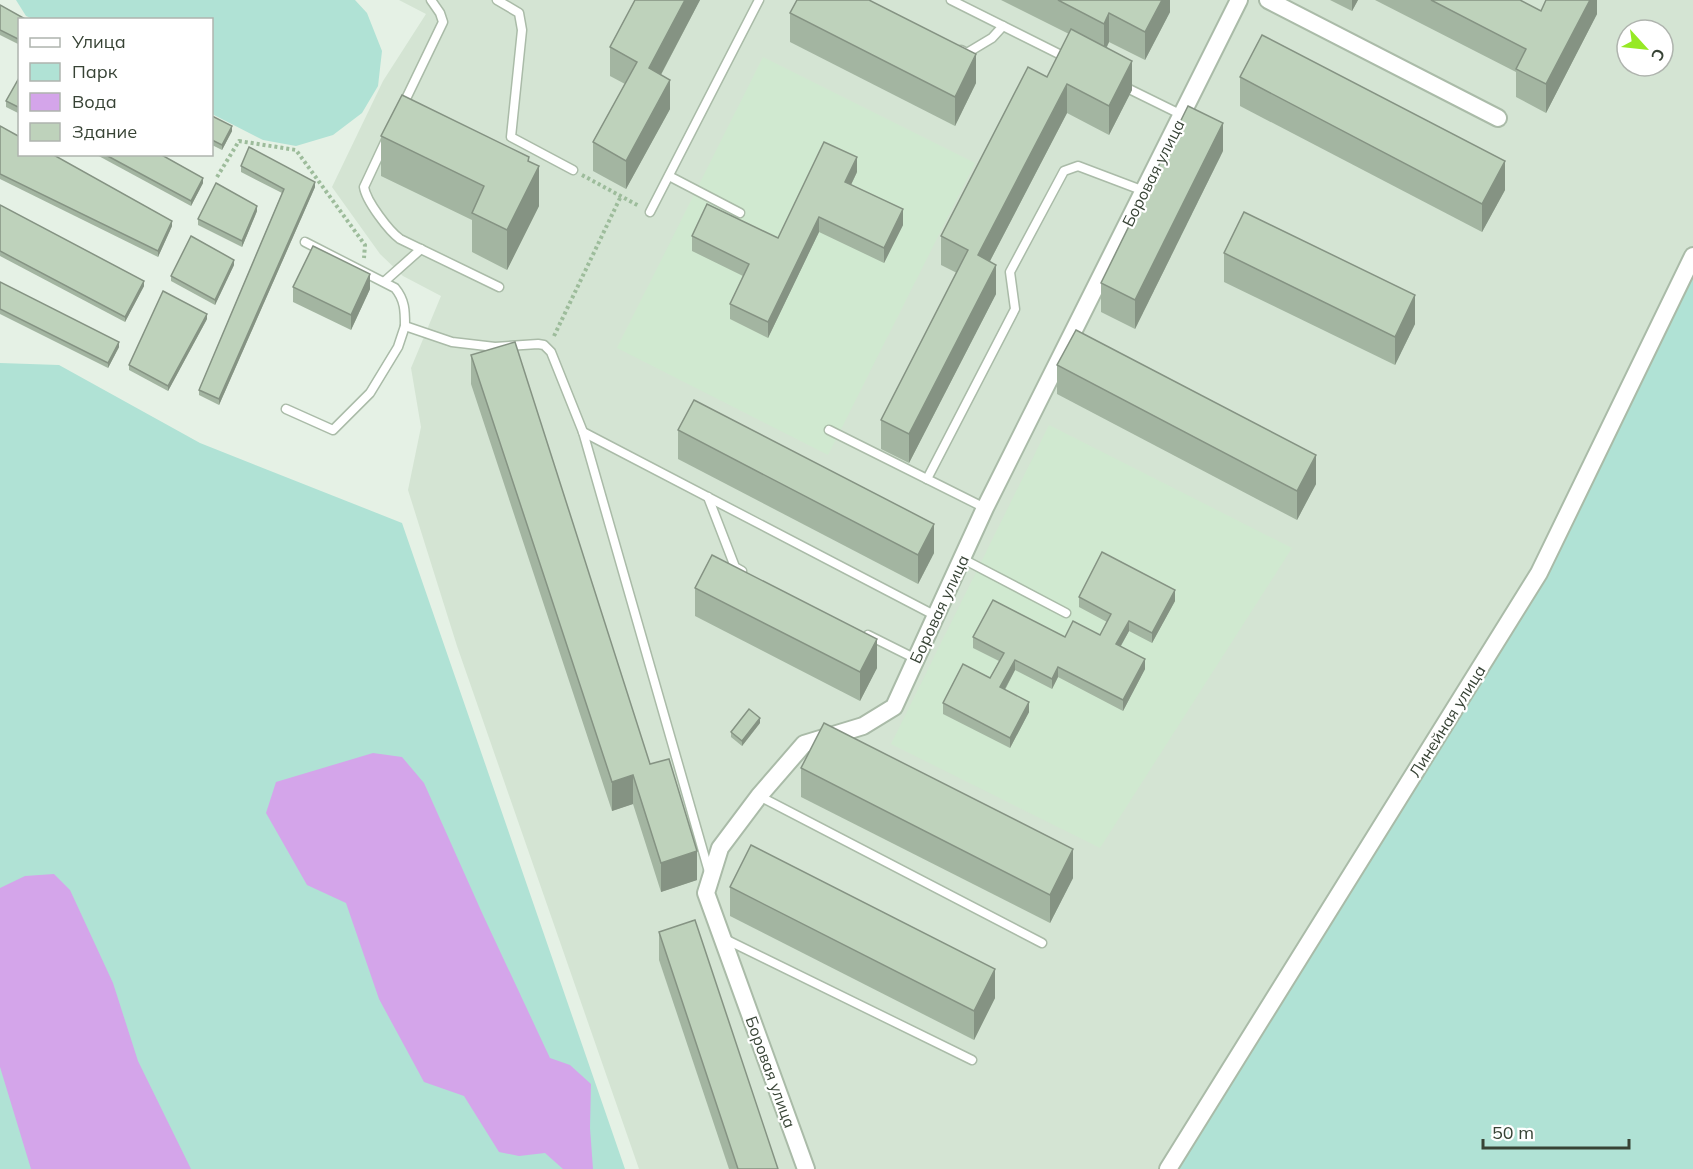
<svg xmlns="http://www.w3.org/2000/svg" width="1693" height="1169" font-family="Mulish,sans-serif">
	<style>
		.residential { fill: #d4e4d3; fill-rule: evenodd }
		.education { fill: #d0e9d0 }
		.green { fill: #b0e2d5 }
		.water { fill: #d4a5ea }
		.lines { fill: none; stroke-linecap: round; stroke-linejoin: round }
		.lane-casing { stroke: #aabba8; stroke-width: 11 }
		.street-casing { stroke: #aabba8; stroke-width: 20 }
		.path { stroke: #9dbc9b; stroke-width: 4; stroke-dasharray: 3 3; stroke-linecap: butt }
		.lane { stroke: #fff; stroke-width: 8 }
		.street { stroke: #fff; stroke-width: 16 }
		.wall { fill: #a3b5a1 }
		.shaded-wall { fill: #859383 }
		.building { fill: #bed2bb; stroke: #859383; stroke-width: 1.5 }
		.labels { text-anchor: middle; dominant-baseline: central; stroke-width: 4.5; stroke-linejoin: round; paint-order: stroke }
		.street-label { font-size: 16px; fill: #374335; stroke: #fff }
	</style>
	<rect width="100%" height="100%" fill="#e5f1e5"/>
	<path class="residential" d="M 399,0 L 1693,0 L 1693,256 L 1539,573 L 1168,1169 L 639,1169 L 457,646 L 408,490 L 421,427 L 411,368 L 441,296 L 403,276 L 380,254 L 332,187 L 383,81 L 426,14 ZM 1627,30 L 1663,30 L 1663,66 L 1627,66 Z"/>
	<g class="education">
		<polygon points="763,57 975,163 828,455 617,348"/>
		<polygon points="1049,425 1292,548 1100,848 891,744"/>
	</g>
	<g class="green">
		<polygon points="16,0 355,0 367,13 382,51 378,86 362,113 333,135 296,146 263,140 212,114 212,20 33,19 26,16"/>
		<polygon points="1693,256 1693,1169 1168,1169 1539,573"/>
		<polygon points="0,363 59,365 200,443 402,523 625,1169 0,1169"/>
	</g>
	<g class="water">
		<polygon points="373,753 402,757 424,783 483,915 550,1058 570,1065 591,1084 590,1128 593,1169 563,1169 545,1153 519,1156 499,1152 464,1096 424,1082 379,999 346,903 307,885 266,813 276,782"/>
		<polygon points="54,874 70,890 113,983 138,1061 191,1169 31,1169 0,1067 0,888 25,876"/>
	</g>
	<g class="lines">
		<g class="lane-casing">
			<g id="lane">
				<polyline points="497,0 519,13 522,30 511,137 573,170"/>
				<polyline points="951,0 1069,59"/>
				<polyline points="961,50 967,53 992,38 1003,26"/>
				<polyline points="1123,86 1182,115"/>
				<polyline points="402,107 443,22 440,13 431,0"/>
				<path d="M 386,140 L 364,187 C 366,201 389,231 400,239 L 499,287"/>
				<polyline points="669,176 740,213"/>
				<polyline points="650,212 759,0"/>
				<path d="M 305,242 L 395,288 C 405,300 405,311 405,326 L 452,342 L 495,347 L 538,344 L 544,345 L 551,352 L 583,432 L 709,872"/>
				<polyline points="385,281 421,249"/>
				<polyline points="286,409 333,430 370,393 398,347 405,326"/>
				<polyline points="829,430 985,508"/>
				<polyline points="583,432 936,616"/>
				<polyline points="927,479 1015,309 1010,272 1064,171 1078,166 1144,191"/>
				<polyline points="708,497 735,567 742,571"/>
				<polyline points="963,559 1066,613"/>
				<polyline points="868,635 916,659"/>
				<polyline points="759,796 1042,943"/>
				<polyline points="725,939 972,1060"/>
			</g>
		</g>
		<g class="street-casing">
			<g id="street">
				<polyline points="1268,0 1498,118"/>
				<polyline points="806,1169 706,893 720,848 759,796 804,744 863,726 894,707 985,508 1239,0"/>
				<polyline points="1168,1169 1539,573 1693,256"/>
			</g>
		</g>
		<g class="path">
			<polyline points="582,175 639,206"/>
			<polyline points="217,177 239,141 296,150 365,245 364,258"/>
			<polyline points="554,336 621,196"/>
		</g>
		<use href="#lane" class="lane"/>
		<use href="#street" class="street"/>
	</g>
	<g class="wall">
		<polygon points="635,0 700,0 661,75 670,109 626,189 593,171 593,142 625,84 610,76 610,47"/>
		<polygon points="1001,0 1170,0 1170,12 1145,60 1109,42 1107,47 1132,90 1109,135 1067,113 990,261 996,294 909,463 881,449 881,420 957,273 941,265 941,236 1047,77 1069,34"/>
		<polygon points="1330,0 1358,0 1352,11"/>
		<polygon points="1375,0 1520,0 1541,11 1597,0 1597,14 1546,113 1516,97 1516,72"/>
		<polygon points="0,5 20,20 20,45 0,35"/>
		<polygon points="790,13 976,83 955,126 790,42"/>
		<polygon points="1240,77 1505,190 1482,232 1240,106"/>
		<polygon points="20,78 20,114 6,107 6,101"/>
		<polygon points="212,116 232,131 222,150 212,145"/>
		<polygon points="0,126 172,226 158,257 0,179"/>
		<polygon points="381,136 529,161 539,206 507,270 472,252 472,220 381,176"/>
		<polygon points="1223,151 1135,329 1101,312 1101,283"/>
		<polygon points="95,154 160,154 203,183 191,206"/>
		<polygon points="241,166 315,187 219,405 199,395 199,390 282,193 241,172"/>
		<polygon points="857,172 851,185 903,225 884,263 819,232 768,338 730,319 730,304 743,276 692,251 692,236 778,238"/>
		<polygon points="0,205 144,286 125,322 0,256"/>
		<polygon points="257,211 242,247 198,225 198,219"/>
		<polygon points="1224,253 1415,324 1395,365 1224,282"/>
		<polygon points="234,265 215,305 171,281 171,276"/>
		<polygon points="0,282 119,347 108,368 0,314"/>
		<polygon points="293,287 370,289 351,330 293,302"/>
		<polygon points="207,319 168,391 129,370 129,365"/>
		<polygon points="471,355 650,764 697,880 661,892 633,804 612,811 471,384"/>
		<polygon points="1057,365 1316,484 1297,520 1057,394"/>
		<polygon points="678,430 934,553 918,584 678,459"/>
		<polygon points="695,588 877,668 860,701 695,616"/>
		<polygon points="1079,597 1175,601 1152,643 1129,631 1121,646 1145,669 1123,711 1058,677 1052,689 1015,670 1005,690 1029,712 1010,748 943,714 943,703 990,678 999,661 973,648 973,637 1065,637 1100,635 1107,622 1079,607"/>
		<polygon points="760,723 742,746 731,737 731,732"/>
		<polygon points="801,768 1073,878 1050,923 801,797"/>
		<polygon points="730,887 995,998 974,1040 730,916"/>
		<polygon points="659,932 778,1169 729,1169 659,960"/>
	</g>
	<g class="shaded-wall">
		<polygon points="685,0 700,0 649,97 649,68"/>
		<polygon points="1162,0 1170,0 1170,12 1145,60 1145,32"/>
		<polygon points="1352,0 1358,0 1352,11"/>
		<polygon points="1590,0 1597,0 1597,14 1546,113 1546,84"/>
		<polygon points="1109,13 1109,42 1104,52 1104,24"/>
		<polygon points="976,54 976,83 955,126 955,97"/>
		<polygon points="1132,61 1132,90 1109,135 1109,106"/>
		<polygon points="670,80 670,109 626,189 626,161"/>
		<polygon points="1067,84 1067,113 978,284 978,255"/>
		<polygon points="1223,123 1223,151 1135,329 1135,300"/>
		<polygon points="232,126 232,131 222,150 222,145"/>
		<polygon points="529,157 529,185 539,166 539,206 507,270 507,230"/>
		<polygon points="857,157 857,172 845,197 845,182"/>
		<polygon points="1505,161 1505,190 1482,232 1482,204"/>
		<polygon points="203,178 203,183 191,206 191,201"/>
		<polygon points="315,182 315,187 219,405 219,399"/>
		<polygon points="257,206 257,211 242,247 242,241"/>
		<polygon points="903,209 903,225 884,263 884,248"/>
		<polygon points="819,217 819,232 768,338 768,322"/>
		<polygon points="172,221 172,226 158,257 158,251"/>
		<polygon points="234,260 234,265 215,305 215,300"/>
		<polygon points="996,265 996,294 909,463 909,434"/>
		<polygon points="370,274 370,289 351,330 351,315"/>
		<polygon points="144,281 144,286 125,322 125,317"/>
		<polygon points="1415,295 1415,324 1395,365 1395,337"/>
		<polygon points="207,314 207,319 168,391 168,386"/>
		<polygon points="119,342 119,347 108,368 108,363"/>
		<polygon points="1316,455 1316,484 1297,520 1297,491"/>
		<polygon points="934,524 934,553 918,584 918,555"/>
		<polygon points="1175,590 1175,601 1152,643 1152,633"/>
		<polygon points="1129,621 1129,631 1116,654 1116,644"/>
		<polygon points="877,639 877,668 860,701 860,672"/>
		<polygon points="1145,659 1145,669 1123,711 1123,700"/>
		<polygon points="1015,660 1015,670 1000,698 1000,687"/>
		<polygon points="1058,667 1058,677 1052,689 1052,679"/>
		<polygon points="1029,702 1029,712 1010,748 1010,738"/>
		<polygon points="760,718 760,723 742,746 742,741"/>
		<polygon points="633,775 633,804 612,811 612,782"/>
		<polygon points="1073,849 1073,878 1050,923 1050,895"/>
		<polygon points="697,851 697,880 661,892 661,863"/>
		<polygon points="995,969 995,998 974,1040 974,1011"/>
	</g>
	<g class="building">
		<polygon points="635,0 685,0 649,68 670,80 626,161 593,142 637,62 610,47"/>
		<polygon points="797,0 869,0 976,54 955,97 790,13"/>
		<polygon points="1058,0 1162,0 1145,32 1109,13 1104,24"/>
		<polygon points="1431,0 1520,0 1541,11 1546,0 1590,0 1546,84 1516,69 1526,49"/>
		<polygon points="0,5 27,20 20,20 20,40 0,30"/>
		<polygon points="1071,29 1132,61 1109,106 1067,84 978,255 996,265 909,434 881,420 968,250 941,236 1028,67 1047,77"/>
		<polygon points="1262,35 1505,161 1482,204 1240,77"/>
		<polygon points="19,78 20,78 20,108 6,101"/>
		<polygon points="402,95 529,157 528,161 539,166 507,230 472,213 484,186 381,136"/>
		<polygon points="1188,106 1223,123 1135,300 1101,283"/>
		<polygon points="212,116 232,126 222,145 212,140"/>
		<polygon points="0,126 20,137 20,154 52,154 172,221 158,251 0,174"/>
		<polygon points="824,142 857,157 845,182 903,209 884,248 819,217 768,322 730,304 749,264 692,236 707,204 778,238"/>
		<polygon points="249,147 315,182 219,399 199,390 284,189 241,166"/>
		<polygon points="104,154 160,154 203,178 191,201"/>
		<polygon points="216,183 257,206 242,241 198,219"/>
		<polygon points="0,205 144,281 125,317 0,251"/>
		<polygon points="1244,212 1415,295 1395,337 1224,253"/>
		<polygon points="191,236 234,260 215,300 171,276"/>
		<polygon points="313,246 370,274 351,315 293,287"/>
		<polygon points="0,282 119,342 108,363 0,309"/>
		<polygon points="163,291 207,314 168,386 129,365"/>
		<polygon points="1076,330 1316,455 1297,491 1057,365"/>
		<polygon points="515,342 650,764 669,759 697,851 661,863 633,775 612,782 471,355"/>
		<polygon points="694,400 934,524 918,555 678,430"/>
		<polygon points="1102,552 1175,590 1152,633 1129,621 1116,644 1145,659 1123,700 1058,667 1052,679 1015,660 1000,687 1029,702 1010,738 943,703 963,664 990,678 1004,653 973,637 993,600 1065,637 1073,621 1100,635 1111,614 1079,597"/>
		<polygon points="712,555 877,639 860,672 695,588"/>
		<polygon points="749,709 760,718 742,741 731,732"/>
		<polygon points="824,723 1073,849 1050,895 801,768"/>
		<polygon points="751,845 995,969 974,1011 730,887"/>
		<polygon points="695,920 778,1169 738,1169 659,932"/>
	</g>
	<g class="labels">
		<g class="street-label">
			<text transform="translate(1153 173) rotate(-63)">Боровая улица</text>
			<text transform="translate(939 609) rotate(-65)">Боровая улица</text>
			<text transform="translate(1447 721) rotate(-58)">Линейная улица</text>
			<text transform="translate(771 1072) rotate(70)">Боровая улица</text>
		</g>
	</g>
	<rect x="18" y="18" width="195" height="138" fill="#ffffff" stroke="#afb4ae" stroke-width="1.5"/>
	<rect x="30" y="38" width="30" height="9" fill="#ffffff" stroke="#afb4ae" stroke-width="1.5"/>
	<text x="72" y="48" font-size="18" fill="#374335">Улица</text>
	<rect x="30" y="63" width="30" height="18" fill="#b0e2d5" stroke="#afb4ae" stroke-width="1.5"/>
	<text x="72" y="78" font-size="18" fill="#374335">Парк</text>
	<rect x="30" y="93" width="30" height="18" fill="#d4a5ea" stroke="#afb4ae" stroke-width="1.5"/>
	<text x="72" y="108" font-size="18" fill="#374335">Вода</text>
	<rect x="30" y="123" width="30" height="18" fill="#bed2bb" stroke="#afb4ae" stroke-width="1.5"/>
	<text x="72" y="138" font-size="18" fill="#374335">Здание</text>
	<g transform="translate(1645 48) rotate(117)"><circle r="28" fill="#ffffff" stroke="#afb4ae" stroke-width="1.5"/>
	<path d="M0-4.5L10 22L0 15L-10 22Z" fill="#96e924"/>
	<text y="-9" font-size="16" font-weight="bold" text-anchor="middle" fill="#374335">С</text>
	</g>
	<path d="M1483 1139v9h146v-9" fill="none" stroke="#374335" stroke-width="3"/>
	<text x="1492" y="1139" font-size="18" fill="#374335" stroke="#ffffff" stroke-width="4.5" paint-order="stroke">50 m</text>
</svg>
